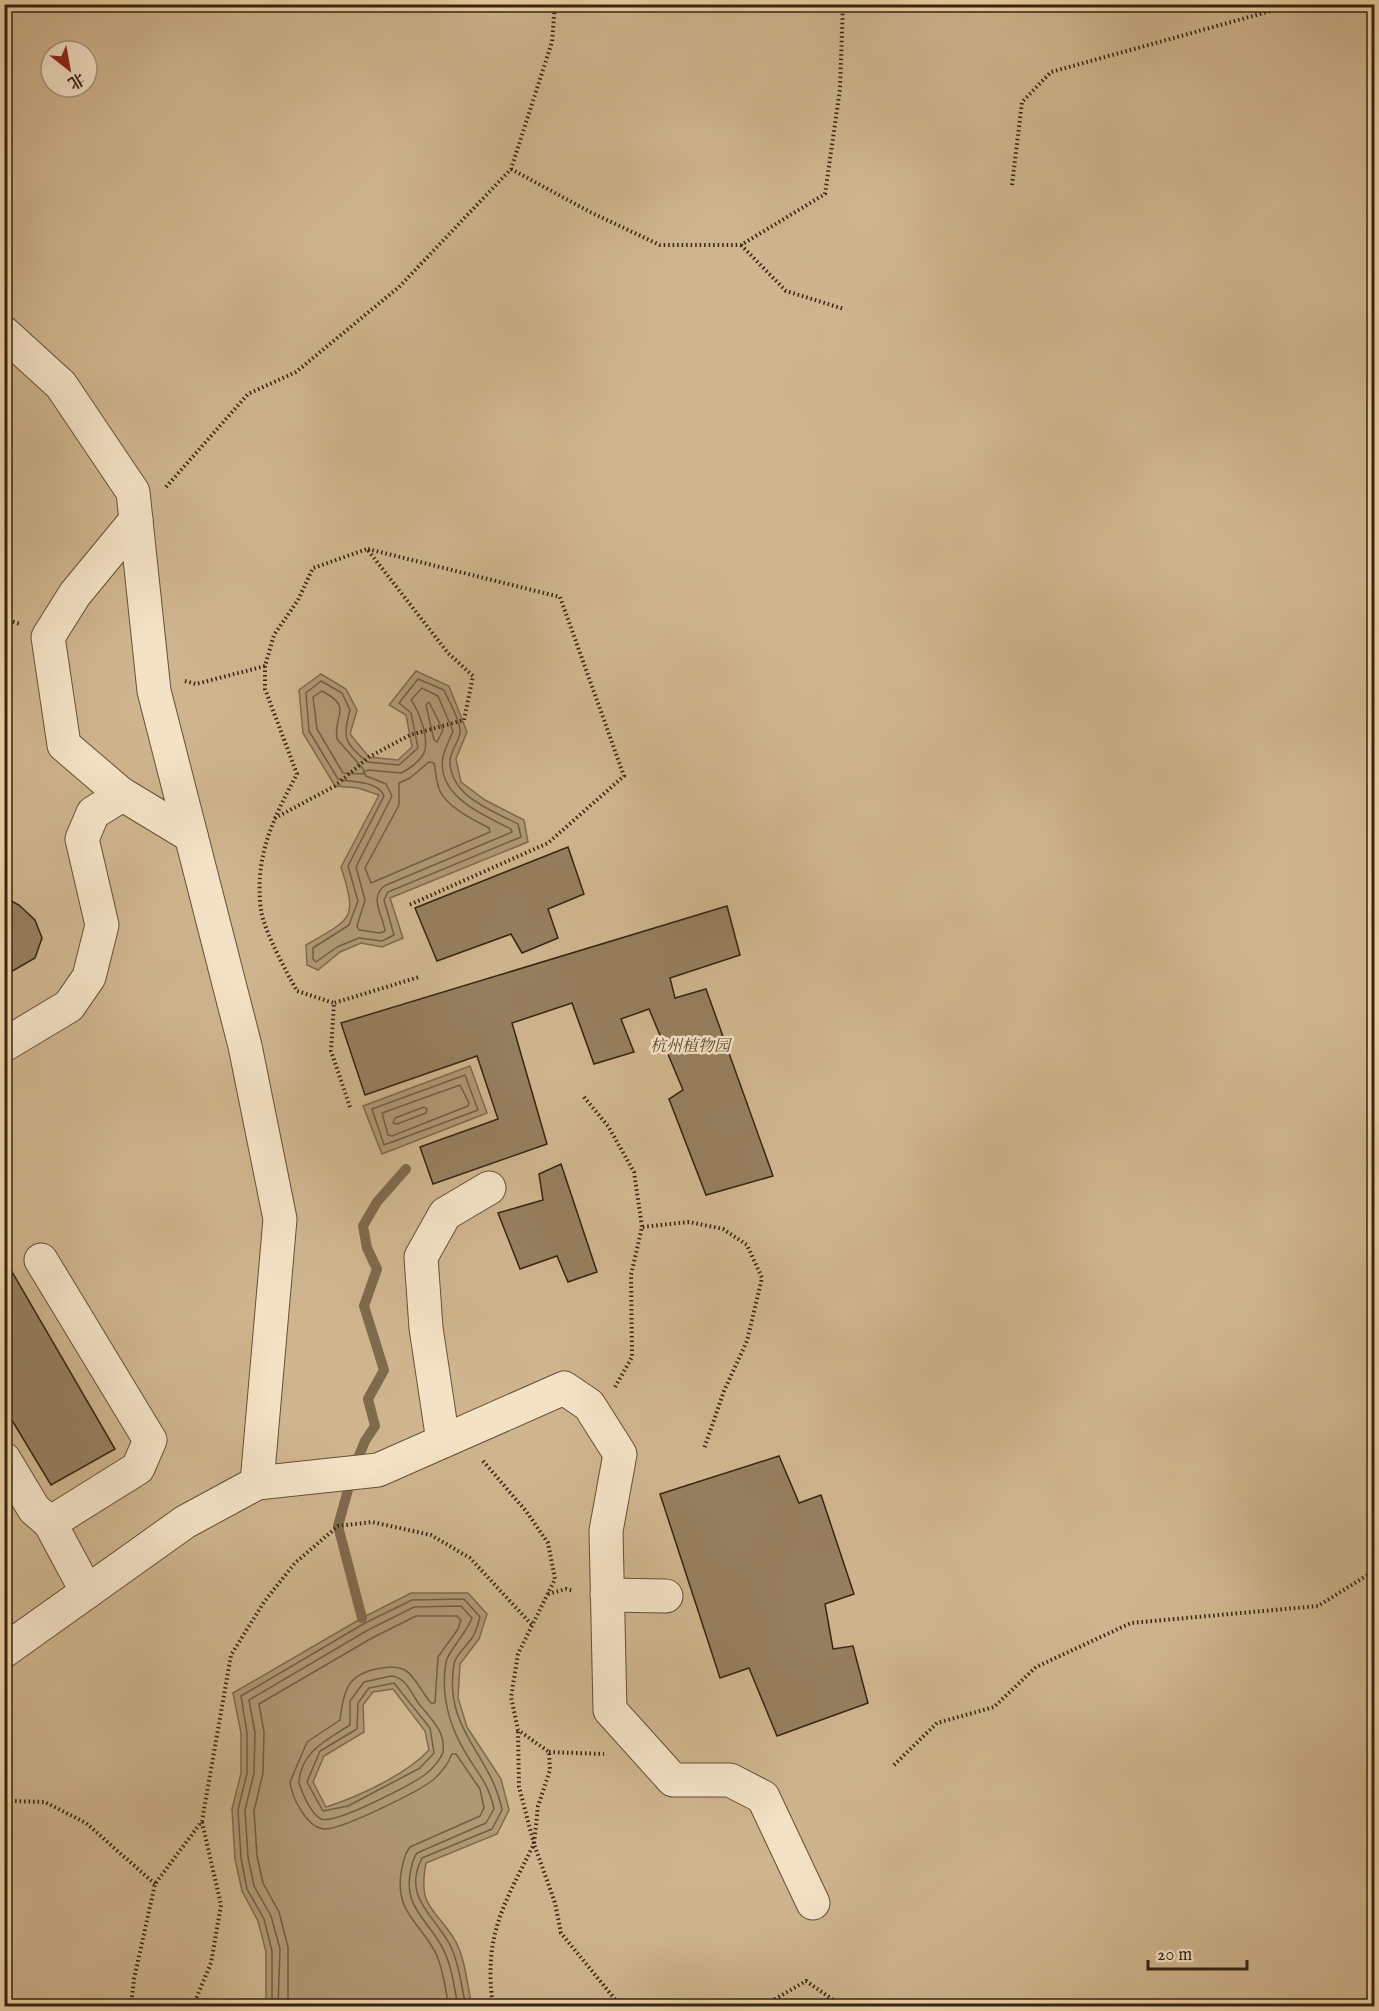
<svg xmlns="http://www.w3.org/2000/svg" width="1379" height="2011" font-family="'IM FELL English','Noto Serif SC',serif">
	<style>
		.green { fill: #cfb58e; stroke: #826d50; stroke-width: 1.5; fill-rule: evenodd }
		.water { fill: #af9874; stroke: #7f6a4c; stroke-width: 1.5; fill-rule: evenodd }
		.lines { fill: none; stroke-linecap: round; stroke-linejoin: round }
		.shore { stroke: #725e42; stroke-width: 1.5 }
		.stream { stroke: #7f6a4c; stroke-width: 10 }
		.building { fill: #967f5f; stroke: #362511; stroke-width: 1.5 }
		.minor-casing { stroke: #645036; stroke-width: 35 }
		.path { stroke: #362511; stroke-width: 4; stroke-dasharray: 1.5 3; stroke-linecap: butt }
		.minor { stroke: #f4e2c6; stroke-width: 33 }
		.labels { text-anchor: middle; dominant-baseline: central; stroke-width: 5; stroke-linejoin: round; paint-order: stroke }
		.park-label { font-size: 16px; font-style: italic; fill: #5c4930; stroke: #f4e2c6 }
	</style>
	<rect width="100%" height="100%" fill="#eed3a7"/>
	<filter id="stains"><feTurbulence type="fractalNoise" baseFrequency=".00333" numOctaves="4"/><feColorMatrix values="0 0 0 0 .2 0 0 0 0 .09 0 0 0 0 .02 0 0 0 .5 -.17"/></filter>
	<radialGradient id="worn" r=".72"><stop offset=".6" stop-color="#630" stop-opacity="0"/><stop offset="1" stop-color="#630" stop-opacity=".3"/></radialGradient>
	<path class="green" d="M 5,5 L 1374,5 L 1374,2006 L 5,2006 ZM 51,51 L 87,51 L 87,87 L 51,87 Z"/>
	<g class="water">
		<path d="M 416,671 L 449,686 L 467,732 L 456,759 L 461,782 L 485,800 L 524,820 L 528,842 L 390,898 L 403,938 L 382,947 L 361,943 L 340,952 L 318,970 L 307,965 L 306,945 C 352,918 358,920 341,867 L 379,795 L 358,788 L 335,786 L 303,733 L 299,690 L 321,674 L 346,689 L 357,710 L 350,734 L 369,757 L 398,760 L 412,747 L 406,715 L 389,705 Z"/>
		<polygon points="470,1066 487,1113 382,1154 363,1106"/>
		<path d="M 411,1593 L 468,1593 L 487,1614 L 479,1639 L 460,1664 L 458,1698 L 467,1727 L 501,1779 L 509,1810 L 497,1834 L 426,1863 C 417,1910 436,1907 456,1942 C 466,1962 467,1985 472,2006 L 260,2006 L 266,2000 L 266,1952 L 258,1921 L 242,1891 L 235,1859 L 232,1809 L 241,1773 L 241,1733 L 233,1693 L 362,1618 ZM 393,1689 L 425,1731 L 429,1750 C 407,1774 358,1797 326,1807 L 313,1782 L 324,1756 L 364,1732 L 363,1705 L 373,1692 Z"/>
	</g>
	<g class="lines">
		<g class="shore">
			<path d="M 418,679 L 444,690 C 449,702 459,717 460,730 C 461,740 450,750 450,761 C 450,796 491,810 518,824 L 521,837 L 388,892 L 384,900 L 394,935 L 382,941 L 359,938 L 337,947 L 316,962 L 313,959 L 313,948 L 349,925 L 358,901 L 348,866 L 384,796 C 378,780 351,783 338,779 L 309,731 L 306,693 L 321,681 L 342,693 L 350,710 C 343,739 343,741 367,762 L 399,765 L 418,748 L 411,713 L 399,703 Z"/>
			<path d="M 422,688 L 438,696 L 453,731 C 450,739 445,748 443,757 C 436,796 483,815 511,829 L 512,832 L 384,886 C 369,899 383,915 385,931 L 380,933 L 359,930 L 357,926 L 365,900 L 356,867 L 392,796 L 386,784 L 366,776 L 364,773 L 368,770 L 401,773 C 410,769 423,759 425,750 C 428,735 419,711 411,700 Z"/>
			<path d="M 322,691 C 354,708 333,714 337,739 L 364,770 L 363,774 L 343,773 L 317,729 L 313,697 Z"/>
			<polygon points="429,702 443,730 437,742 434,740 426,705"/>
			<path d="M 429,762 L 434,763 C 436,772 436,783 440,791 C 448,808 474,820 489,828 L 490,832 L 371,883 L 365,868 L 399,805 L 399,783 L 410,778 Z"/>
			<polygon points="465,1075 478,1110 384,1145 372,1109"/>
			<polygon points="460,1085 469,1103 468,1106 392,1136 388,1135 382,1113"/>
			<polygon points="424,1107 427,1109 426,1113 397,1124 393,1123 395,1118"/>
			<path d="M 391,1676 C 406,1677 411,1693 419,1704 C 430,1718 446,1731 443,1752 C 441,1759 432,1769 426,1774 C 412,1784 335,1825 321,1819 C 311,1814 302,1793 299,1783 C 300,1752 327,1740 350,1725 L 350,1701 L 364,1682 Z"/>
			<polygon points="394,1683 430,1728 434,1753 420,1768 348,1806 323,1811 307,1782 320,1751 357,1729 358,1703 369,1688"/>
			<path d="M 268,2006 L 272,2000 L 272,1951 L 264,1919 L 247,1889 L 241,1858 L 238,1810 L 247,1773 L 247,1733 L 241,1696 L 365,1623 L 412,1600 L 464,1599 L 480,1617 C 478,1624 476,1632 472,1638 C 467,1646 455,1655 454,1664 C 443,1731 491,1753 502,1810 L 492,1829 L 422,1858 C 401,1898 437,1917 451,1947 C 460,1966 461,1986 466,2006"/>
			<path d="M 278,2006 L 280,1949 L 271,1916 L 254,1886 L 248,1857 L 245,1810 L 254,1773 L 255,1733 L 249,1700 L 368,1630 L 414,1607 L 461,1606 L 472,1618 C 466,1634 448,1651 446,1662 C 440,1697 451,1731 470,1760 C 481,1777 490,1788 494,1809 L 486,1823 L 417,1853 C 412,1860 411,1867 410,1875 C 404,1910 433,1924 445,1953 C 453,1970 454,1988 458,2006"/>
			<path d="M 288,2006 L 288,1947 L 279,1912 L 263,1883 L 257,1856 L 254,1811 L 263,1773 L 264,1732 L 259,1704 L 372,1638 L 416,1616 L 457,1616 L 461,1620 L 458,1629 L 438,1657 L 435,1703 L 431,1703 C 422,1693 416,1677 405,1670 C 397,1666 390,1667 382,1668 C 347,1673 344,1690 340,1720 L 307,1742 L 290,1782 C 292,1798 306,1826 323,1829 C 340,1831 419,1791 433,1780 C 441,1773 448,1764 452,1754 L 456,1754 L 480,1789 L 484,1808 L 480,1816 L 410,1847 C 404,1855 403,1863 401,1873 C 395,1915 423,1924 437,1956 C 444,1973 445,1989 449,2006"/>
		</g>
		<polyline class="stream" points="362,1618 338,1526 354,1468 365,1441 375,1426 368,1399 384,1370 364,1306 377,1269 367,1248 363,1226 377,1202 406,1169"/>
	</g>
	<g class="building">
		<polygon points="568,847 584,894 548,909 558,938 522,953 511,934 437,961 415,908"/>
		<polygon points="4,897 19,905 35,920 42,938 35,958 4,976"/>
		<polygon points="727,906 740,955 670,978 675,998 706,989 773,1176 706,1195 669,1099 683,1090 649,1009 621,1019 634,1052 594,1064 572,1003 512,1023 547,1144 433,1184 420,1147 498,1119 477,1056 365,1095 341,1023"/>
		<polygon points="561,1164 597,1272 568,1282 557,1256 520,1269 498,1213 543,1200 539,1174"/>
		<polygon points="4,1258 115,1449 51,1485 4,1407"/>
		<polygon points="779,1456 799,1503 821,1495 854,1594 825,1604 833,1649 853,1646 868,1703 777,1736 749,1668 720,1678 660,1494"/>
		<polygon points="4,1489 14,1505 4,1511"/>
	</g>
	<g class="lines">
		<g class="minor-casing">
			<g id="minor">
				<polyline points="4,333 61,385 133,492 154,691 245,1046 280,1219 257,1483"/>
				<polyline points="136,520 75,594 48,637 64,745 120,793 191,836"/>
				<polyline points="4,1045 69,1006 89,977 102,925 82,839 93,813 122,795"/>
				<polyline points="41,1260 150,1440 138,1468 50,1523"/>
				<polyline points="443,1441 426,1328 421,1257 445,1214 489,1188"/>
				<polyline points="4,1459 34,1509 50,1523 87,1592"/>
				<polyline points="607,1595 666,1596"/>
				<polyline points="4,1651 185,1522 257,1483 378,1470 564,1388 589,1405 620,1454 606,1531 610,1710 673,1780 730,1780 763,1797 813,1903"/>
			</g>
		</g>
		<g class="path">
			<polyline points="511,169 590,212 660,245 741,245 825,194 840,89 843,4"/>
			<polyline points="1012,185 1022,102 1051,72 1296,4"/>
			<polyline points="741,245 786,291 844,309"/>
			<polyline points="166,487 248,394 296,372 399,287 511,169 552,42 555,4"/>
			<polyline points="368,549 560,597 624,776 548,843 409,905"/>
			<polyline points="4,612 11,621 20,624"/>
			<path d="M 265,666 L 265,689 L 297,774 C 273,819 254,857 261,910 C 264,931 286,971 297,991 L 334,1003"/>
			<polyline points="185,681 196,684 265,666 274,635 298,600 313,568 367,549 448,653 473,676 464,720 410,735 369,757 335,786 273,819"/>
			<polyline points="584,1097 608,1126 634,1172 642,1227"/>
			<polyline points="350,1107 331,1051 334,1003 419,977"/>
			<polyline points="615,1387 632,1357 631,1275 642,1227 689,1222 723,1229 747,1245 762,1278 747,1341 724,1391 704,1449"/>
			<polyline points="483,1461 526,1511 548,1543 555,1579 518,1654 511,1697 518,1730 549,1752 550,1770 538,1806 534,1844 555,1903 561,1933 618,2003"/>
			<polyline points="548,1594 566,1589 574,1591"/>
			<polyline points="549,1752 604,1754"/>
			<polyline points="894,1765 937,1723 994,1707 1036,1667 1131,1623 1318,1606 1374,1571"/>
			<polyline points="4,1813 11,1801 45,1802 86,1823 155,1884"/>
			<polyline points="131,2006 134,1979 155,1884 202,1821 231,1655 264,1602 295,1563 338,1526 372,1522 431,1535 470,1558 533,1626"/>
			<polyline points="193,2006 211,1963 221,1905 202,1822"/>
			<path d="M 493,2006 C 483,1936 504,1904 534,1844 L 519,1787 L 518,1731"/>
			<polyline points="763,2006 806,1981 842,2006"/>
		</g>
		<use href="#minor" class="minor"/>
	</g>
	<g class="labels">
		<g class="park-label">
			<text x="690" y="1047">杭州植物园</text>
		</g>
	</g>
	<rect width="1379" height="2011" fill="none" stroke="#eed3a7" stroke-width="24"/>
	<rect x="6" y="6" width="1367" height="1999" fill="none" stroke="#362511" stroke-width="3"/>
	<rect x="12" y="12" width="1355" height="1987" fill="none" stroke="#362511" stroke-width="1.5"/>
	<g transform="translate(69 69) rotate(149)"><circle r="28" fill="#f4e2c6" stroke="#a8967e" stroke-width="1.5"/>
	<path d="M0-4.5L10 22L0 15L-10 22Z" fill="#8f2418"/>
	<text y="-9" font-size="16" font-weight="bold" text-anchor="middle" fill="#362511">北</text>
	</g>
	<path d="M1148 1960v9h99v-9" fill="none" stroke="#362511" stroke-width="3"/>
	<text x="1157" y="1960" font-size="18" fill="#362511" stroke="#f4e2c6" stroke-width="4.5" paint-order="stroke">20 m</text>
	<rect width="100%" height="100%" filter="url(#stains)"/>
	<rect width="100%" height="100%" fill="url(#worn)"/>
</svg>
